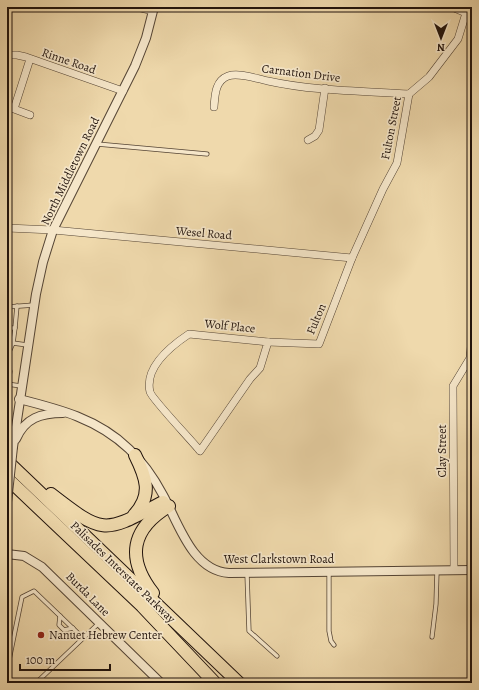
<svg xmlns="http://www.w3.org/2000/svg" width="479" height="690" font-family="Alegreya,serif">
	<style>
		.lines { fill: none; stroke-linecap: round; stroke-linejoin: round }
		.service-casing { stroke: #544434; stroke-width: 5 }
		.minor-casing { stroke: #544434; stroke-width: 8 }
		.tertiary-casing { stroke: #544434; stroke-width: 10 }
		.motorway-casing { stroke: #21130c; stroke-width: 14 }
		.service { stroke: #f5e6c9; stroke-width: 3.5 }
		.minor { stroke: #f5e6c9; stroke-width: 7 }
		.tertiary { stroke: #f5e6c9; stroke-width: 8 }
		.motorway { stroke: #efd9ac; stroke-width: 12 }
		.tertiary-bridge-casing { stroke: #544434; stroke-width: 10; stroke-linecap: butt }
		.tertiary-bridge { stroke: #f5e6c9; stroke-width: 8 }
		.poi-dot { fill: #8f2418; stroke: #f5e6c9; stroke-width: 1.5 }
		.labels { text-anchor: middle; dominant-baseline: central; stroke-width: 3.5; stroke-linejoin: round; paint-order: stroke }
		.street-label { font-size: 12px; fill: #21130c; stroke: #f5e6c9 }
		.poi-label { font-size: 12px; fill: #21130c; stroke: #f5e6c9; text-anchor: start }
	</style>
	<rect width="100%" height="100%" fill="#efd9ac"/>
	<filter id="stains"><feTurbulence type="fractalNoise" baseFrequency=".005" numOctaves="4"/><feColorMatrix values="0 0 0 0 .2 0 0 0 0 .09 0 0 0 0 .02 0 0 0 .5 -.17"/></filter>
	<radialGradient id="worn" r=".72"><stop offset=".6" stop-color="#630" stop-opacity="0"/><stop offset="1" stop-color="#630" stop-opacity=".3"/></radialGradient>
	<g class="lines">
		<g class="service-casing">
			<g id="service">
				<polyline points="97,144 207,154"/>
				<polyline points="7,307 34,305"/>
				<polyline points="7,328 15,328 17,306"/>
				<polyline points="13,343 27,345"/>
				<polyline points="7,352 9,352 13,343 15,328"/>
				<polyline points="7,370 10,371 8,384"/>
				<polyline points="7,384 21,386"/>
				<polyline points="468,570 472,582"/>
				<polyline points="329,572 329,631 331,641 334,645"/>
				<polyline points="247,574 249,631 277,656"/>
				<polyline points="60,616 59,625 64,630 73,628"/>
				<polyline points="432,637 436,604 437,571"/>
				<polyline points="7,670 22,597 34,591 83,638"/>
				<polyline points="7,680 8,683"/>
				<polyline points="36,683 99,623"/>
			</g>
		</g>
		<g class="minor-casing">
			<g id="minor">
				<polyline points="137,7 153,11"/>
				<polyline points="472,13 466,13 472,17"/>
				<polyline points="7,55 17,55 26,57 123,91"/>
				<polyline points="30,59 14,109 30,115"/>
				<path d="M 214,107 C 215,95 215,81 228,76 C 239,72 257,79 268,81 C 313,91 362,91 409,94"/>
				<polyline points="308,140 315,136 319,130 325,88"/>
				<polyline points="7,228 53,230 352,258"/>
				<path d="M 189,334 L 268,342 L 260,368 L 250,379 L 200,451 C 193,442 152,399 150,392 C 144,367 171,346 189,334 Z"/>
				<polyline points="268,342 319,344 352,258 383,189 397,163 409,94 429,77 458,39 466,13 452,7"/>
				<polyline points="454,570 453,386 470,358 472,336"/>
			</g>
		</g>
		<g class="tertiary-casing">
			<g id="tertiary">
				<path d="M 19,399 C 59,409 98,419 129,449 C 143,462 154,478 163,495 C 178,522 192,571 229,573 L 472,570"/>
				<path d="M 16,439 C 25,418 41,413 63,413"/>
				<polyline points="13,447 36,294 43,262 53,230 135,66 146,38 154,7"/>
				<polyline points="7,554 24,556 42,567 161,683"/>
			</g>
		</g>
		<g class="motorway-casing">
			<g id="motorway">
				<polyline points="7,461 239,683"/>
				<polyline points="7,478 142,606 215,683"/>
				<path d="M 51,494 C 105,536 104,533 163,502"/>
				<path d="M 134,515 C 153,495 146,477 135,455"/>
				<path d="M 153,593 C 126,558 131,529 169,506"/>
			</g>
		</g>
		<use href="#service" class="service"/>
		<use href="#minor" class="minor"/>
		<use href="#tertiary" class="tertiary"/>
		<use href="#motorway" class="motorway"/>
		<g class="tertiary-bridge-casing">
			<polyline id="tertiary-bridge" points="7,502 13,447"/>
		</g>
		<use href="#tertiary-bridge" class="tertiary-bridge"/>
	</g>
	<circle class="poi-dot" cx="41" cy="635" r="4"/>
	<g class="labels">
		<g class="street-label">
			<text transform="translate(69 61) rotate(19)">Rinne Road</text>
			<text transform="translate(301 73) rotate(7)">Carnation Drive</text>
			<text transform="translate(391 128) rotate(-79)">Fulton Street</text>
			<text transform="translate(70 171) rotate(-64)">North Middletown Road</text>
			<text transform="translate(204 233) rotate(5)">Wesel Road</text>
			<text transform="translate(316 319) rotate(-67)">Fulton</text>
			<text transform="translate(230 326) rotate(6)">Wolf Place</text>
			<text transform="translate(442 451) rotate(-90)">Clay Street</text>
			<text x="279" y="559">West Clarkstown Road</text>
			<text transform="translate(123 572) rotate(44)">Palisades Interstate Parkway</text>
			<text transform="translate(88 594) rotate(45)">Burda Lane</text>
		</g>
		<g class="poi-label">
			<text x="49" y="635">Nanuet Hebrew Center</text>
		</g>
	</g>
	<rect width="479" height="690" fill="none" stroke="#efd9ac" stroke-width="24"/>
	<rect x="8" y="8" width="463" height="674" fill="none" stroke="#21130c" stroke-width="2"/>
	<rect x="12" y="12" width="455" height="666" fill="none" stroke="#21130c"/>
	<g transform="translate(441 38) rotate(180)" stroke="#f5e6c9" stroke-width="3" paint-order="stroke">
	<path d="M0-3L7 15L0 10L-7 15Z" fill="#21130c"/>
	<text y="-6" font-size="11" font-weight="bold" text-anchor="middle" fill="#21130c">N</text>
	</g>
	<path d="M20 664v6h90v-6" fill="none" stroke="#21130c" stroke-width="2"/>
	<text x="26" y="664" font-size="12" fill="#21130c" stroke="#f5e6c9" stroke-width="3" paint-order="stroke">100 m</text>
	<rect width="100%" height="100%" filter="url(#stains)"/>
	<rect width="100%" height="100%" fill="url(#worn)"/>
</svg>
